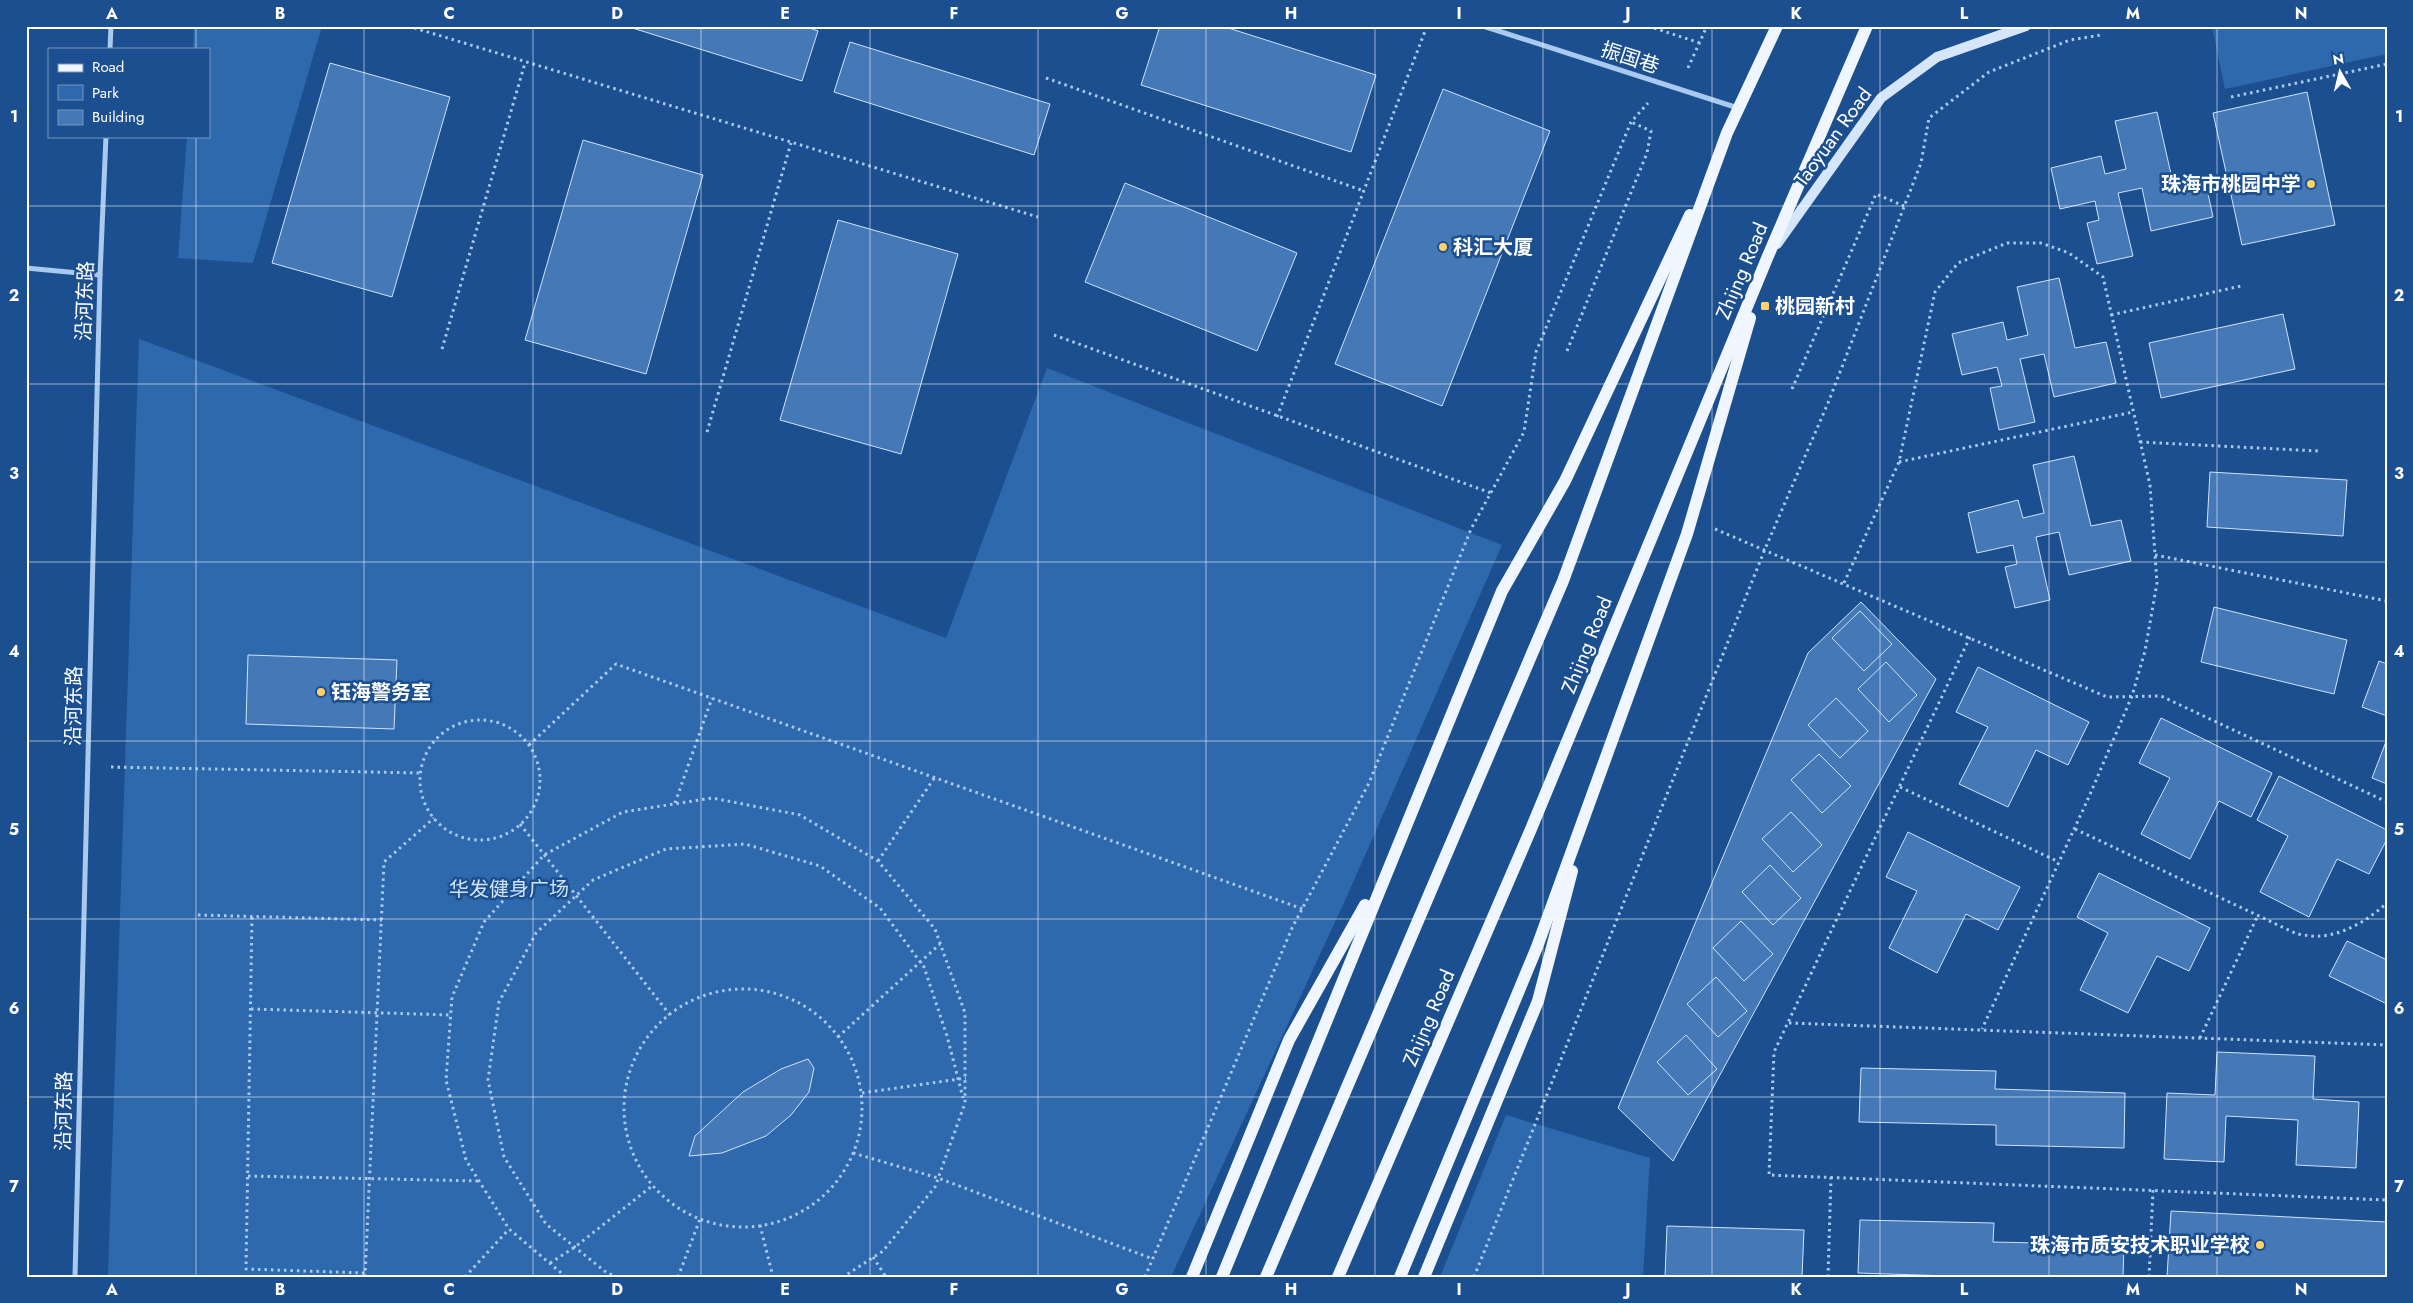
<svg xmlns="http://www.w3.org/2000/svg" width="2413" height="1303" font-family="Jost,'Noto Sans SC',sans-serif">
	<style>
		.green { fill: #2e69ad }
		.building { fill: #4478b7; stroke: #cfe3fa }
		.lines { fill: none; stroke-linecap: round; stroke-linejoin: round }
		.path { stroke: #a9c9ee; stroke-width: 3; stroke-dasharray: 2.5 4; stroke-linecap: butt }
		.street { stroke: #a9c9ee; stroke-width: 5 }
		.secondary { stroke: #d6e6fa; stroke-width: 10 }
		.primary { stroke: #f0f6ff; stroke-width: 12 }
		.grid { fill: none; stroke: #fff; stroke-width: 1; stroke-opacity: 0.55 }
		.poi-dot { fill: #ffd166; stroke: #1b4f8f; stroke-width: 2 }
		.labels { text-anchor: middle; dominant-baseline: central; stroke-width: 5; stroke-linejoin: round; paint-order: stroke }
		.street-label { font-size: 20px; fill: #fff; stroke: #1b4f8f }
		.poi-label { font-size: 20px; font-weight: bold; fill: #fff; stroke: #1b4f8f; text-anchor: start }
		.park-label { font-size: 20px; fill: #cfe3fa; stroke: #1b4f8f }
		.neatline { fill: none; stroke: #fff; stroke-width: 2 }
		.grid-label { font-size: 16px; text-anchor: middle; font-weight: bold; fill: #fff }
	</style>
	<rect width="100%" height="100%" fill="#1b4f8f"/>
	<g class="green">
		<polygon points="194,26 322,26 253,263 178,258 187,136 209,136 209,49 193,49"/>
		<polygon points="2212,26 2387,26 2387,54 2225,89"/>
		<polygon points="139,339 946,638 1047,368 1502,545 1347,896 1171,1277 108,1277"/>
		<polygon points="1506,1115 1650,1158 1643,1277 1440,1277"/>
	</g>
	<g class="building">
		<polygon points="626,26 804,26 818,31 802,81"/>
		<polygon points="1160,26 1222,26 1376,75 1351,152 1141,85"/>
		<polygon points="850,42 1050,104 1034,155 834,92"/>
		<polygon points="330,63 450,97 392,297 272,263"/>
		<polygon points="1443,89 1550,131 1442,406 1335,364"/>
		<polygon points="2307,92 2335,225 2242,245 2213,113"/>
		<polygon points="2157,112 2173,183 2204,175 2213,217 2151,231 2142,188 2118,193 2133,256 2097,264 2087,223 2099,220 2095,201 2060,209 2051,168 2101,156 2105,174 2126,169 2115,121"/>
		<polygon points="583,140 703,175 646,374 525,340"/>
		<polygon points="1125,183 1297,253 1257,351 1085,282"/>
		<polygon points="838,220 958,254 901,454 780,420"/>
		<polygon points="2059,278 2075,348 2106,342 2116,383 2054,397 2044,354 2020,359 2035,422 1999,430 1990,388 2002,386 1997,367 1962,375 1952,334 2003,322 2007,340 2028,335 2017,287"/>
		<polygon points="2283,314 2295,369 2161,398 2149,343"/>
		<polygon points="2074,456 2091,526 2121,520 2131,561 2069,575 2059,532 2036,537 2050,600 2015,608 2005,567 2017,564 2013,545 1977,553 1968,513 2018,500 2023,518 2044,513 2033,465"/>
		<polygon points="2210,472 2347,480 2343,536 2207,527"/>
		<polygon points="1861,602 1936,679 1673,1161 1618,1108 1808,653"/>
		<polygon points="2214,607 2347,640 2334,694 2201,662"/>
		<polygon points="1860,611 1892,644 1864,671 1832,638"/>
		<polygon points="248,655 397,660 394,729 246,724"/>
		<polygon points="2379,661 2387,664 2387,716 2362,707"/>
		<polygon points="1886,662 1917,695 1889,722 1858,689"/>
		<polygon points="1978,667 2089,722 2068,765 2036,750 2008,807 1959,784 1988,727 1956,712"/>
		<polygon points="1836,698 1868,731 1840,758 1808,725"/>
		<polygon points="2161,718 2272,773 2251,817 2219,801 2190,859 2141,834 2170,778 2139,763"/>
		<polygon points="2387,739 2387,784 2372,778"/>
		<polygon points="1819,754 1851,786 1822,813 1791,780"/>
		<polygon points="2279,776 2387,830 2387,839 2369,874 2337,859 2309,917 2260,892 2288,836 2257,820"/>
		<polygon points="1791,812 1822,845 1793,872 1762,839"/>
		<polygon points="1908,832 2020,887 1998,930 1966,914 1937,973 1889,948 1917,891 1886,877"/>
		<polygon points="1770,865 1801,898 1773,925 1742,892"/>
		<polygon points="2099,873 2210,928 2189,971 2157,956 2128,1013 2080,990 2108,933 2077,917"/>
		<polygon points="1741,921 1773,954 1744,981 1713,948"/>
		<polygon points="2347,941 2387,960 2387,1004 2329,976"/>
		<polygon points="1716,977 1747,1011 1718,1037 1687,1004"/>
		<polygon points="1686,1035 1717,1069 1688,1095 1657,1062"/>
		<polygon points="2217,1052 2315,1056 2313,1099 2359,1102 2356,1168 2296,1165 2298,1120 2226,1116 2224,1162 2164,1159 2167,1093 2215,1095"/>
		<polygon points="808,1059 814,1068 809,1092 791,1115 766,1136 722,1153 689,1156 695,1136 743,1092 781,1069"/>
		<polygon points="1861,1068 1996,1071 1995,1089 2125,1093 2124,1148 1996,1145 1996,1125 1859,1122"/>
		<polygon points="2171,1211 2387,1222 2387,1277 2167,1277"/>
		<polygon points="1860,1220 1994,1223 1993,1242 2124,1245 2123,1277 1980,1277 1858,1273"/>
		<polygon points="1667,1226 1804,1230 1802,1277 1665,1277"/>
	</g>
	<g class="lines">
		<g class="path">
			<polyline points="408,26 1038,217"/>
			<polyline points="1648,26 1700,43"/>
			<polyline points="1688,68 1707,26"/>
			<polyline points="1046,78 1364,191"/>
			<polyline points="2231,97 2387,64"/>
			<polyline points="2111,315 2241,286"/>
			<polyline points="1054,335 1491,493"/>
			<polyline points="442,349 525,63"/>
			<polyline points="1567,351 1647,153 1651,131 1631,122"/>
			<polyline points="1792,389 1876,194 1904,206"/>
			<polyline points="1277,417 1427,26"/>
			<polyline points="707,432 791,143"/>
			<polyline points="2140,442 2318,451"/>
			<polyline points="1899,462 2133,412"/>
			<polyline points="1715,529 2107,697 2161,696 2387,802"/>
			<polyline points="2155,555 2387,601"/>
			<polyline points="1844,583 1899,462 1935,292 1958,263 2007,243 2041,243 2069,253 2103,277 2150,485 2157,583 2145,651 2132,696 2088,799 1982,1029"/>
			<polyline points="1970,637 1774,1052 1769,1175 2387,1200"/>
			<circle cx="480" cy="780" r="60"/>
			<polyline points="529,745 616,664 1303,909"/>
			<polyline points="111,767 420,773"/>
			<polyline points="1900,787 2059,862"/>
			<polyline points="675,803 712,698"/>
			<polyline points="520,824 670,1015"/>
			<path d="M 2075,829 L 2297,934 C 2305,935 2314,937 2321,936 C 2346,934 2369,919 2387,903"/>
			<polyline points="878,861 935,777"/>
			<polyline points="198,915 382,920"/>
			<polyline points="252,917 246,1269 365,1273"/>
			<circle cx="743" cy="1108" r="119"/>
			<polyline points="251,1009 451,1015"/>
			<polyline points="1789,1023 2387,1045"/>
			<polyline points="838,1037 940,944"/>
			<polyline points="2200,1038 2258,915"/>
			<polyline points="862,1093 966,1078"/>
			<polyline points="853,1153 938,1178 1153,1259"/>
			<polyline points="248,1176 479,1181"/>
			<polyline points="760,1225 773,1277"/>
			<polyline points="873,1257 886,1277"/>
			<polyline points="550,1263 575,1247 652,1186"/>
			<polyline points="365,1277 384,862 434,818"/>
			<polyline points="465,1277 509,1229"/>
			<polyline points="566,1277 509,1229 466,1160 446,1080 452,997 484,922 544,855 623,812 712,798 800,815 878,861 935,929 965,1013 965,1103 935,1187 883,1251 843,1277"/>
			<polyline points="618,1277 607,1273 546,1224 504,1157 488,1080 499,1002 536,933 593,880 666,849 745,844 820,866 880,908 924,967 947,1036 963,1098"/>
			<polyline points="678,1277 700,1219"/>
			<polyline points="1145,1277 1292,928 1369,783 1471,529 1524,432 1536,352 1631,122 1648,103"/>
			<polyline points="1474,1277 1765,549 1828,403 1921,163 1929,118 1989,72 2070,40 2101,35"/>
			<polyline points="1828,1277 1831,1177"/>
			<polyline points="2149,1277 2153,1190"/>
		</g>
		<g class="street">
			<polyline points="1483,26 1738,108"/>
			<polyline points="110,49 111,26"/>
			<polyline points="26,268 100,275"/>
			<polyline points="75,1277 100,275 106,136"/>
		</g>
		<polyline class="secondary" points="1777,244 1881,98 1937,57 2026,26"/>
		<g class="primary">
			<polyline points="1192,1277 1289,1040 1365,905"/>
			<polyline points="1222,1277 1502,591 1565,481 1690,215"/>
			<polyline points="1266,1277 1563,581 1727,133 1777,26"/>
			<polyline points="1338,1277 1531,829 1768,256 1867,26"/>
			<polyline points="1400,1277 1537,947 1687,534 1750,318"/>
			<polyline points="1424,1277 1538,1001 1572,871"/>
		</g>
	</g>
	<path class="grid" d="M 196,26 L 196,49M 364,26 L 364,1277M 533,26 L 533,1277M 701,26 L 701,1277M 870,26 L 870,1277M 1038,26 L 1038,1277M 1206,26 L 1206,1277M 1375,26 L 1375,1277M 1543,26 L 1543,1277M 1712,26 L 1712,1277M 1880,26 L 1880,1277M 2049,26 L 2049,1277M 2217,26 L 2217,1277M 196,136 L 196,1277M 26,206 L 2387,206M 26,384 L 2387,384M 26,562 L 2387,562M 26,741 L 2387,741M 26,919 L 2387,919M 26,1097 L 2387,1097"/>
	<g class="poi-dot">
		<circle cx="2311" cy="184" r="5"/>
		<circle cx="1443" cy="247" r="5"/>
		<rect x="1760" y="301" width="10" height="10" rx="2.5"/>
		<circle cx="321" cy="692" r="5"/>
		<circle cx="2260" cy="1245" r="5"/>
	</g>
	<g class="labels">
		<g class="street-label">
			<text transform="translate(1630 58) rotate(18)">振国巷</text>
			<text transform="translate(1833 137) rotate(-54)">Taoyuan Road</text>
			<text transform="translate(1742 271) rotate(-67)">Zhijng Road</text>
			<text transform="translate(85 301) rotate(-88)">沿河东路</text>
			<text transform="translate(1587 645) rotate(-68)">Zhijng Road</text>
			<text transform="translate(74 706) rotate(-89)">沿河东路</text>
			<text transform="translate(1429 1018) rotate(-67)">Zhijng Road</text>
			<text transform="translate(64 1111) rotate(-89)">沿河东路</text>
		</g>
		<g class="poi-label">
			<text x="2301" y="184" text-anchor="end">珠海市桃园中学</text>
			<text x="1453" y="247">科汇大厦</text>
			<text x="1775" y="306">桃园新村</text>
			<text x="331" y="692">钰海警务室</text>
			<text x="2250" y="1245" text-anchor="end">珠海市质安技术职业学校</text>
		</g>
		<g class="park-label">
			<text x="509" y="889">华发健身广场</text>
		</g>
	</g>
	<rect width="2413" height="1303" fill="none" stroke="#1b4f8f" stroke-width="55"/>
	<rect x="48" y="48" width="162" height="90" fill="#1b4f8f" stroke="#7695bc"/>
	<rect x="58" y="64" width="25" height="8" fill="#f0f6ff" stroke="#7695bc"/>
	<text x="92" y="72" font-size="15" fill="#ffffff">Road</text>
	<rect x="58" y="85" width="25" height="15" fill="#2e69ad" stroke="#7695bc"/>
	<text x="92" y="98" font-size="15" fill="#ffffff">Park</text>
	<rect x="58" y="110" width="25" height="15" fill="#4478b7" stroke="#7695bc"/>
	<text x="92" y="122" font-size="15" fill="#ffffff">Building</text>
	<g transform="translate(2340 72) rotate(352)" stroke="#1b4f8f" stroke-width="4" paint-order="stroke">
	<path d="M0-4L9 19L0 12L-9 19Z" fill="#ffffff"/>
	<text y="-8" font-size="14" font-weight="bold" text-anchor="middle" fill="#ffffff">N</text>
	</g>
	<rect x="28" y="28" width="2358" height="1248" class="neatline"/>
	<g class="grid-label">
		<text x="112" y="19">A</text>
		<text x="280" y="19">B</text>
		<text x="449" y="19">C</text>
		<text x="617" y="19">D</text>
		<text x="785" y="19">E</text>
		<text x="954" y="19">F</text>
		<text x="1122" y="19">G</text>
		<text x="1291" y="19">H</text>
		<text x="1459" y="19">I</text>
		<text x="1628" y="19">J</text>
		<text x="1796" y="19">K</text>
		<text x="1964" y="19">L</text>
		<text x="2133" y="19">M</text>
		<text x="2301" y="19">N</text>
		<text x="14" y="122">1</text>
		<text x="2399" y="122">1</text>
		<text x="14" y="301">2</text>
		<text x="2399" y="301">2</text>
		<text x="14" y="479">3</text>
		<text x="2399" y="479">3</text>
		<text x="14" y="657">4</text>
		<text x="2399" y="657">4</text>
		<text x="14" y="835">5</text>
		<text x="2399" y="835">5</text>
		<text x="14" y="1014">6</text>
		<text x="2399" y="1014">6</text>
		<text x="14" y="1192">7</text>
		<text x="2399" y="1192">7</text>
		<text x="112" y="1295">A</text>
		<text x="280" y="1295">B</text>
		<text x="449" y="1295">C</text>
		<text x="617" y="1295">D</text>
		<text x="785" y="1295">E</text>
		<text x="954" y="1295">F</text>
		<text x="1122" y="1295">G</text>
		<text x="1291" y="1295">H</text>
		<text x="1459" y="1295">I</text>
		<text x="1628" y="1295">J</text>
		<text x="1796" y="1295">K</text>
		<text x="1964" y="1295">L</text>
		<text x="2133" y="1295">M</text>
		<text x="2301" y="1295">N</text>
	</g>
</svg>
